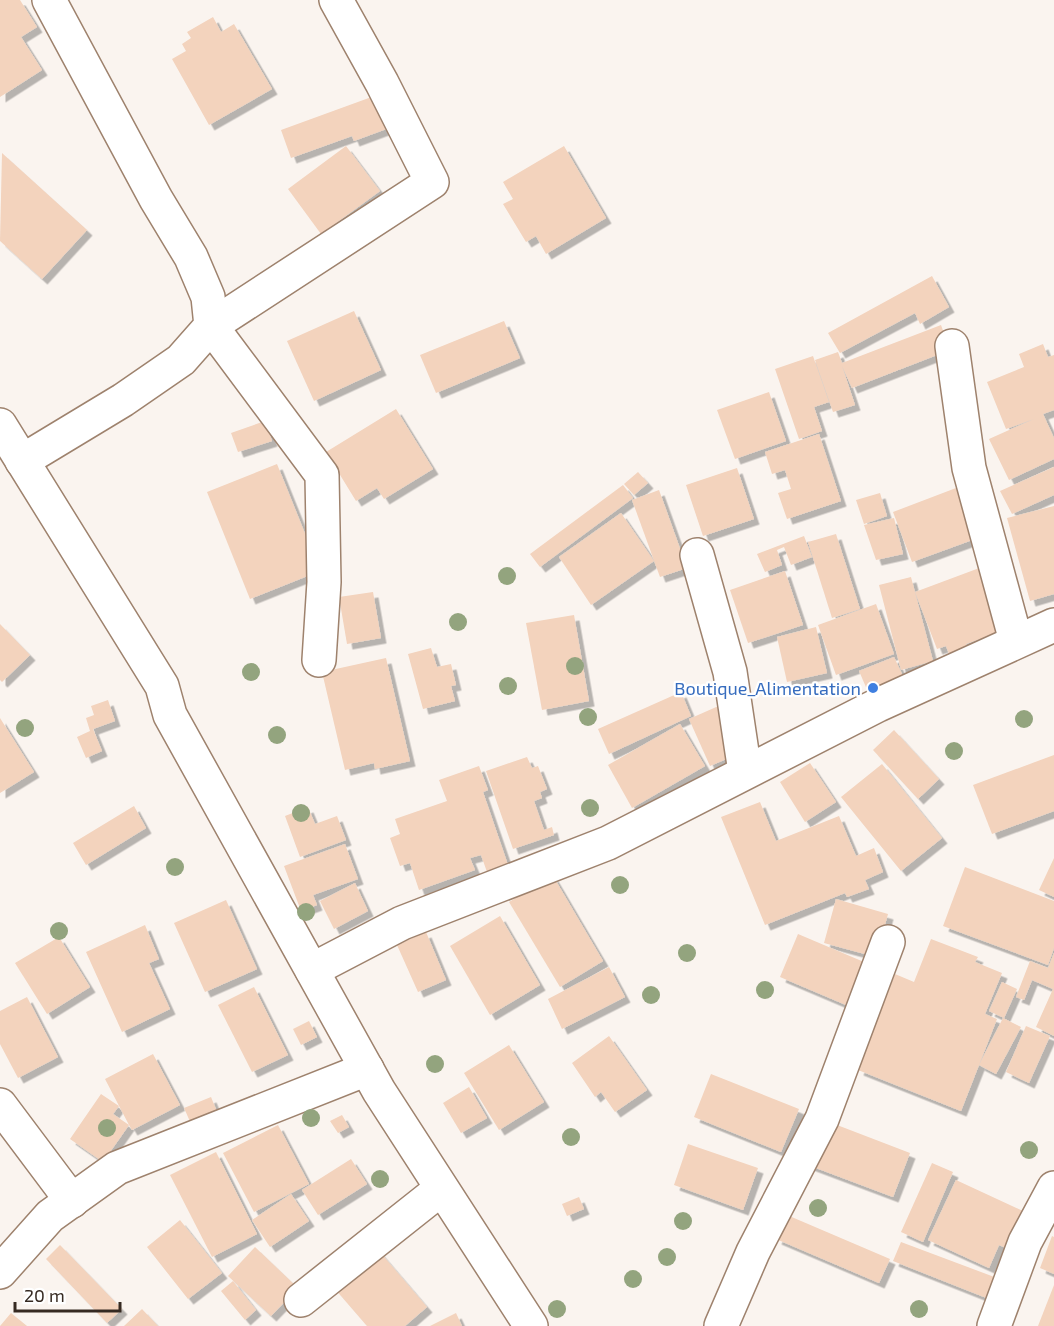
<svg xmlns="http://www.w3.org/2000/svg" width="1054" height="1326" font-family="'Exo 2',sans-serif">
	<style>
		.building { fill: #f3d3bd; filter: url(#shadow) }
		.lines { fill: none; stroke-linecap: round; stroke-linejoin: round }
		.street-casing { stroke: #9e826d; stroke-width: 36 }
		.secondary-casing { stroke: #9e826d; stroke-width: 36 }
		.street { stroke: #fff; stroke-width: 33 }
		.secondary { stroke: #fff; stroke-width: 33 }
		.tree { fill: #93a47e }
		.shop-dot { fill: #3f7fe0; stroke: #fff; stroke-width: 2 }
		.labels { text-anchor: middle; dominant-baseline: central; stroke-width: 4.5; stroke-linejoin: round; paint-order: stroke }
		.shop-label { font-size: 18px; fill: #366cbe; stroke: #fff; text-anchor: end }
	</style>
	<defs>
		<filter id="shadow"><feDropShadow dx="5.5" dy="5.5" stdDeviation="0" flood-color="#0004"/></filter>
	</defs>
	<rect width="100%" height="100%" fill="#faf4ef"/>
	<g class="building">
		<polygon points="0,0 20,0 37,27 21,37 42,70 0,97"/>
		<polygon points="213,17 221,32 234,24 272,89 209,125 172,59 186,51 182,44 191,38 187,32"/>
		<polygon points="377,95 389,128 354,141 352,136 291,158 281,130"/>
		<polygon points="346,146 380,191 321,234 288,189"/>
		<polygon points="564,146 606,218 546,254 536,236 526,242 503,204 513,199 503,182"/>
		<polygon points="2,153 87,230 42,279 0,241"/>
		<polygon points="932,276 949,307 920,324 915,313 840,353 828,333"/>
		<polygon points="354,311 381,370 314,401 287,341"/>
		<polygon points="504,321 520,358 436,393 420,355"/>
		<polygon points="941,325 950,350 852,388 842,366 855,405 833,412 815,360 838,352 842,363"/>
		<polygon points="1043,344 1048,357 1054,355 1054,410 1043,414 1054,438 1054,459 1009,480 989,439 1034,419 1006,429 987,382 1024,367 1019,354"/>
		<polygon points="813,356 829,402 814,407 822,431 799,439 775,369"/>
		<polygon points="769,392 786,441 735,459 717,410"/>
		<polygon points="396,409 433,469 384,499 377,488 356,501 326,452"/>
		<polygon points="265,421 272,441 238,452 231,433"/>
		<polygon points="819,434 841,501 787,519 778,493 791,489 785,470 772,474 765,452"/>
		<polygon points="277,464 320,571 250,599 207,492"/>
		<polygon points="1054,467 1054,495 1012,514 1000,491"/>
		<polygon points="737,468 754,519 703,536 686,485"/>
		<polygon points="638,472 648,483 634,495 624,484"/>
		<polygon points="623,485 633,498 540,567 530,554"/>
		<polygon points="956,488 975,539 912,562 893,512"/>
		<polygon points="659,490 687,568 660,577 632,500"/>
		<polygon points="880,493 887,516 864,524 856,500"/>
		<polygon points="1054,506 1054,594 1030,601 1007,518"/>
		<polygon points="621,513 654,561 591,605 559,557"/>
		<polygon points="894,518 903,554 876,560 864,525"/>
		<polygon points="836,534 860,609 832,618 808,542"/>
		<polygon points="804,536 812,557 791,565 784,547 777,550 782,565 765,572 757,554"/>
		<polygon points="982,567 994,598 987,601 999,632 966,644 967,647 949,654 946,646 937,649 915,592"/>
		<polygon points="785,571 803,625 748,643 730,590"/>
		<polygon points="911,577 933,661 901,670 879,585"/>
		<polygon points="373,592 381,638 347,644 339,597"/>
		<polygon points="876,604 894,654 836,675 818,625"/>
		<polygon points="574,615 589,701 542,710 526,623"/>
		<polygon points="0,624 30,655 2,682 0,680"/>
		<polygon points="816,627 827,673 787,682 777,637"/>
		<polygon points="431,648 437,667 451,664 456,685 451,686 455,701 423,709 408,654"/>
		<polygon points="894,657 903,676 872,701 859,671"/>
		<polygon points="386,658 410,761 375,769 374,763 345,770 322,672"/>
		<polygon points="681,692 691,716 609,754 598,729"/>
		<polygon points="108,700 115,721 93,729 102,751 86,758 77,737 90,731 86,718 94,715 91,706"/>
		<polygon points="723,704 738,754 710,766 689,719"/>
		<polygon points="0,718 34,772 0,793"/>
		<polygon points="680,724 705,766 632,808 608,765"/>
		<polygon points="894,730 939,779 918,799 873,750"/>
		<polygon points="1054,755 1054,811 992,834 973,785"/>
		<polygon points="527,757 532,768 538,766 547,789 540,792 542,798 534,801 544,830 552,827 554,835 513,849 486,771"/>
		<polygon points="810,763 836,802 805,822 780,782"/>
		<polygon points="882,764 942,838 901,871 841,797"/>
		<polygon points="479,766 488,790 483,792 508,865 487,872 481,855 470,858 475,870 419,890 410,863 400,866 390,838 400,834 395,819 447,801 439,780"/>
		<polygon points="760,802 776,841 839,816 856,856 874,848 883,872 865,880 869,889 847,897 845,893 765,925 721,817"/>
		<polygon points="134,806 146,828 86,865 73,843"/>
		<polygon points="308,807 315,824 337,816 346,840 300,857 285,816"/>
		<polygon points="345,844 358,879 313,895 317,905 301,911 284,866"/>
		<polygon points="1054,858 1054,897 1039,890"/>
		<polygon points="965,867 1054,901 1054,948 1048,965 943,926"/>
		<polygon points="553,876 603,961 560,987 509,902"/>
		<polygon points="355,883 368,911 334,929 320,901"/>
		<polygon points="836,899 888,914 876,957 824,943"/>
		<polygon points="226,900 257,969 205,992 174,923"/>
		<polygon points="500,916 540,985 490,1015 450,946"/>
		<polygon points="145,925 159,959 149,963 170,1009 122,1032 86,952"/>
		<polygon points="426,932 446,980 418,992 397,945"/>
		<polygon points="798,934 864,962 846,1005 780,977"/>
		<polygon points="59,937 90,987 47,1014 15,963"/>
		<polygon points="931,939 978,957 975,962 1002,973 985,1014 997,1019 961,1111 858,1070 895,974 914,982"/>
		<polygon points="1054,953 1054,1036 1036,1027 1053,989 1032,980 1024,1000 1016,997 1030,961 1048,968"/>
		<polygon points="609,967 625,997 562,1029 548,999"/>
		<polygon points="1002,982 1017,989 1004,1018 989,1011"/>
		<polygon points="254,987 288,1055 252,1072 218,1005"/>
		<polygon points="27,997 58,1057 18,1078 0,1044 0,1011"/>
		<polygon points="1003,1018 1021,1027 996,1074 979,1065"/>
		<polygon points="309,1021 317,1037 301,1045 293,1029"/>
		<polygon points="1026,1026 1050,1036 1029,1083 1006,1072"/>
		<polygon points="609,1036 647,1090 615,1112 601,1092 595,1097 572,1063"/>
		<polygon points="509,1045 544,1102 499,1130 464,1073"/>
		<polygon points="153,1054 180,1105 132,1130 129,1125 103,1162 70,1139 101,1094 119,1106 113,1114 129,1125 105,1079"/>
		<polygon points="711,1074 799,1109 781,1152 694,1117"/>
		<polygon points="469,1087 487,1118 461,1133 443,1103"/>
		<polygon points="211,1097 218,1114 192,1126 184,1108"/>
		<polygon points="342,1115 349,1127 338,1133 330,1121"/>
		<polygon points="824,1120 910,1153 893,1197 808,1165"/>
		<polygon points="278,1125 309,1184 254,1212 223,1153"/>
		<polygon points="688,1144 758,1168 743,1210 674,1185"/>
		<polygon points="216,1152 257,1234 212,1257 170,1175"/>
		<polygon points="351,1159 367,1184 318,1215 302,1190"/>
		<polygon points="932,1163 953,1172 923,1242 901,1232"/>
		<polygon points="956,1180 1023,1211 1006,1248 999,1245 989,1268 928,1240"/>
		<polygon points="291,1194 309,1221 270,1247 252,1220"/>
		<polygon points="579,1197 584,1209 567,1216 562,1204"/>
		<polygon points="787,1215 890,1259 879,1283 776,1239"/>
		<polygon points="180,1220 222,1273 188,1299 147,1247"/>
		<polygon points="1052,1236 1054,1237 1054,1274 1040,1268"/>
		<polygon points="901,1242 997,1278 989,1299 893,1261"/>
		<polygon points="60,1245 122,1309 107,1323 46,1259"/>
		<polygon points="255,1247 298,1288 271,1316 228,1276"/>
		<polygon points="379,1251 427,1307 405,1326 367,1326 335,1289"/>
		<polygon points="233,1281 256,1310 245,1320 221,1291"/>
		<polygon points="1054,1285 1054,1326 1038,1326"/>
		<polygon points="142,1309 158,1326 124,1326"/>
		<polygon points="11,1313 27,1326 0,1326"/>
		<polygon points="456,1313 462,1326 430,1326"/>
	</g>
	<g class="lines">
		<g class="street-casing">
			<g id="street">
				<polyline points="952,346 969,468 1016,641"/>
				<polyline points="22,461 123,400 181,360 211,326 208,297 191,257 156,199 49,0"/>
				<polyline points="697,555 730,672 745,772"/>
				<polyline points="319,660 324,582 322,475 211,326 432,182 382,83 336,0"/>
				<polyline points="312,970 402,923 608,843 878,705 1054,625"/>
				<polyline points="0,1105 72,1201"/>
				<polyline points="0,1272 50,1216 117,1168 367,1069"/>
				<polyline points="301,1300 441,1189"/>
				<polyline points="721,1326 753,1252 822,1119 888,942"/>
				<polyline points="994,1326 1025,1242 1054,1188"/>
			</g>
		</g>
		<g class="secondary-casing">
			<polyline id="secondary" points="0,425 162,686 170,715 379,1091 531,1326"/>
		</g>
		<use href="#street" class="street"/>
		<use href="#secondary" class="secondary"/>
	</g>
	<g class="tree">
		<circle cx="507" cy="576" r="9"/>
		<circle cx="458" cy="622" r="9"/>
		<circle cx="575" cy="666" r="9"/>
		<circle cx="251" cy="672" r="9"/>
		<circle cx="508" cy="686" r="9"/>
		<circle cx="588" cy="717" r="9"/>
		<circle cx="1024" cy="719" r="9"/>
		<circle cx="25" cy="728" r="9"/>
		<circle cx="277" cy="735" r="9"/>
		<circle cx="954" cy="751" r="9"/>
		<circle cx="590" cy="808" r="9"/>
		<circle cx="301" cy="813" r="9"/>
		<circle cx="175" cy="867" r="9"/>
		<circle cx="620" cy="885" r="9"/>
		<circle cx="306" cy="912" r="9"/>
		<circle cx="59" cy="931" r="9"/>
		<circle cx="687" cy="953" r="9"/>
		<circle cx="765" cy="990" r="9"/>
		<circle cx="651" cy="995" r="9"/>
		<circle cx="435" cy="1064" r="9"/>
		<circle cx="311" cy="1118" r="9"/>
		<circle cx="107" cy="1128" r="9"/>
		<circle cx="571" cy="1137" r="9"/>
		<circle cx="1029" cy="1150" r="9"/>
		<circle cx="380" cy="1179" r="9"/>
		<circle cx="818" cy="1208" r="9"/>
		<circle cx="683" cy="1221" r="9"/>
		<circle cx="667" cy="1257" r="9"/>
		<circle cx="633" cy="1279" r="9"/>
		<circle cx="557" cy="1309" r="9"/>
		<circle cx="919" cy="1309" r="9"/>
	</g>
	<circle class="shop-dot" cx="873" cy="688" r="6"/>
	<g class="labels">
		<g class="shop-label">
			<text x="861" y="688">Boutique_Alimentation</text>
		</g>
	</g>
	<path d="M15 1302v9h105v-9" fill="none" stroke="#362a22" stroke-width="3"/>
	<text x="24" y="1302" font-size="18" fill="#362a22" stroke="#ffffff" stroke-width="4.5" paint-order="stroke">20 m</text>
</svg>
